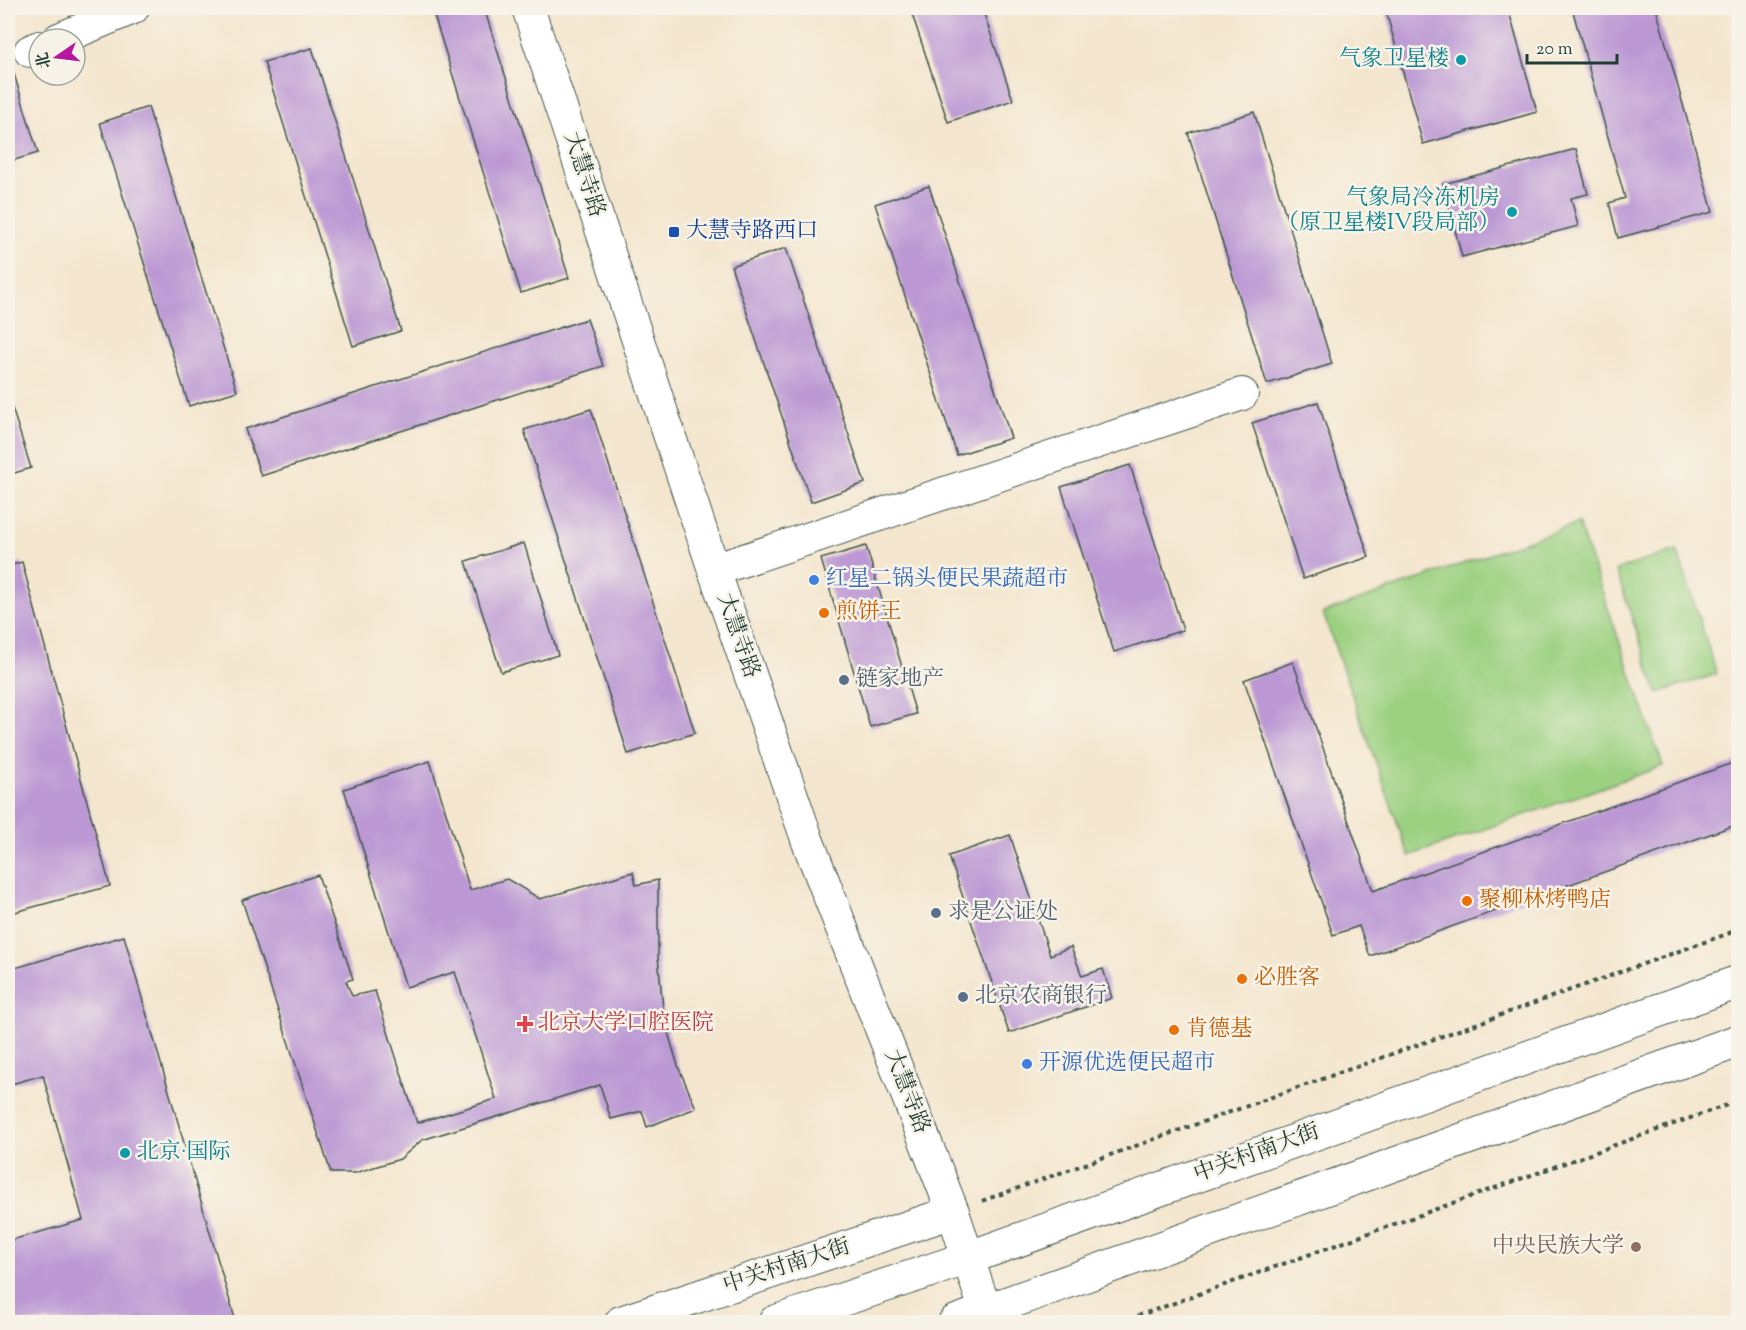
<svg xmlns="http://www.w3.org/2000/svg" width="1746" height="1330" font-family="'Sorts Mill Goudy','Noto Serif SC',serif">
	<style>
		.green { fill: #9dd182; stroke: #5e875b; stroke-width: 1.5 }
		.building { fill: #bc99d4 }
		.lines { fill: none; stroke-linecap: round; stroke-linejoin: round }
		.minor-casing { stroke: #3f564b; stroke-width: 34 }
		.major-casing { stroke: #3f564b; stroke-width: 35 }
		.path { stroke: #3f564b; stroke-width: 4; stroke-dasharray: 4.5 4.5; stroke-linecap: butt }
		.minor { stroke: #fff; stroke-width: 32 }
		.major { stroke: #fff; stroke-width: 33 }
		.culture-dot { fill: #0f9aa8; stroke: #f7f3e8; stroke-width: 2 }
		.transit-dot { fill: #1a4fb4; stroke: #f7f3e8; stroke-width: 2 }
		.shop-dot { fill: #3f7fe0; stroke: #f7f3e8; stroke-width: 2 }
		.food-dot { fill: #e8710a; stroke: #f7f3e8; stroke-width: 2 }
		.service-dot { fill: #5c6f8a; stroke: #f7f3e8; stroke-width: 2 }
		.health-dot { fill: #e0444e; stroke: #f7f3e8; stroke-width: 2 }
		.education-dot { fill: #8d6e63; stroke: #f7f3e8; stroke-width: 2 }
		.labels { text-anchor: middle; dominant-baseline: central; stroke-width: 5; stroke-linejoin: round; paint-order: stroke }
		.culture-label { font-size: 22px; fill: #0d838f; stroke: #f7f3e8; text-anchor: end }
		.street-label { font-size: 22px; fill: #1f3d34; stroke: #f7f3e8 }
		.transit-label { font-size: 22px; fill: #164399; stroke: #f7f3e8; text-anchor: start }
		.shop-label { font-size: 22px; fill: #366cbe; stroke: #f7f3e8; text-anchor: start }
		.food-label { font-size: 22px; fill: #c56008; stroke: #f7f3e8; text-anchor: start }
		.service-label { font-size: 22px; fill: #4e5e75; stroke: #f7f3e8; text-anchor: start }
		.health-label { font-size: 22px; fill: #be3a42; stroke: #f7f3e8; text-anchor: start }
		.education-label { font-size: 22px; fill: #785e54; stroke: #f7f3e8; text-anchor: end }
	</style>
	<rect width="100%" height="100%" fill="#f7f3e8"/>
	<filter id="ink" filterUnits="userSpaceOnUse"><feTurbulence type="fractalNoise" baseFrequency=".0167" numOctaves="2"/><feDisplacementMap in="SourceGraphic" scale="12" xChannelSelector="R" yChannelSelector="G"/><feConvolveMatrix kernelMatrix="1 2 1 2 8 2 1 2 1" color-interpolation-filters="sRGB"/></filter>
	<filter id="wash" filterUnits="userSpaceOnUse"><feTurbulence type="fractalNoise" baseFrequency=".008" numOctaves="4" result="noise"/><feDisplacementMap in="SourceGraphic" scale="24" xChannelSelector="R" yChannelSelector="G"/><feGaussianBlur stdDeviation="1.35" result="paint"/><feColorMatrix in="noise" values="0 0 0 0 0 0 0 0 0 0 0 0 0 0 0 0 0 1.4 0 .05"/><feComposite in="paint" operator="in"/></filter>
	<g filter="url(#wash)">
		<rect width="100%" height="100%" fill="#f4e6ce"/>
		<g class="green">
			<polygon points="1578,523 1663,766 1409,856 1323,613"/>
			<polygon points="1677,550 1717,674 1657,693 1616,570"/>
		</g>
		<g id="blocks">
			<g class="building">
				<polygon points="437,8 484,8 569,278 521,293 432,9"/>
				<polygon points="910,8 982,8 1013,100 948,122"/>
				<polygon points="1385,8 1508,8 1537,112 1423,144"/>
				<polygon points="1572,8 1656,8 1713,212 1618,238 1609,203 1625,198"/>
				<polygon points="312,48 401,331 353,346 264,62"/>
				<polygon points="8,54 38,153 8,162"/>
				<polygon points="148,107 237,391 189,406 100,123"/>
				<polygon points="1254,112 1332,364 1267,384 1188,133"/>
				<polygon points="1576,149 1588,194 1571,198 1578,226 1462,257 1443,184"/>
				<polygon points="929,186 1011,438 957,455 875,204"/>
				<polygon points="786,248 865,483 811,502 731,266"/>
				<polygon points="587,319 603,366 261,476 245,429"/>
				<polygon points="8,395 31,468 8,475"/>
				<polygon points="1318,402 1369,557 1303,579 1252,423"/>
				<polygon points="591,409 695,733 628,754 524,430"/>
				<polygon points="1130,465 1183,630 1114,652 1061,487"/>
				<polygon points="524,543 558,655 501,672 466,561"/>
				<polygon points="866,546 916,714 870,727 821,559"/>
				<polygon points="22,562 110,886 8,914 8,566"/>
				<polygon points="1293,662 1373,891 1738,761 1738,824 1370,956 1359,926 1333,935 1244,680"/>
				<polygon points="430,761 470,890 507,879 540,899 633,872 636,885 658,880 658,957 664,1019 678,1066 696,1108 647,1127 642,1111 611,1119 600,1085 422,1140 400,1159 355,1173 331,1173 242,900 318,875 353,979 346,981 352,996 375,991 417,1123 496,1099 455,972 406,987 344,789"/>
				<polygon points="1010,835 1050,955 1071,947 1082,976 1103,969 1112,998 1009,1033 949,856"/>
				<polygon points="124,936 235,1319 222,1322 8,1322 8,1241 83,1220 43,1075 8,1085 8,970"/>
			</g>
		</g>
	</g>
	<g filter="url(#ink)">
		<use href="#blocks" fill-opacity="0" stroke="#3f564b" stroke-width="1.5"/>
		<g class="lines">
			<g class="minor-casing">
				<g id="minor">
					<polyline points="528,8 714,570 808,842 953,1212 989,1322"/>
					<polyline points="59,39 133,8"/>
					<polyline points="30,51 39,47"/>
					<polyline points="714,570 1242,394"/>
					<polyline points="621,1322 953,1212"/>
				</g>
			</g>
			<g class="major-casing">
				<g id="major">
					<polyline points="775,1322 968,1258 1738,982"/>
					<polyline points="955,1322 1738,1041"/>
				</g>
			</g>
			<g class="path">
				<polyline points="982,1201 1738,930"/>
				<polyline points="1121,1322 1738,1101"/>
			</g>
			<use href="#minor" class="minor"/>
			<use href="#major" class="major"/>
		</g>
	</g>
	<g class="culture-dot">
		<circle cx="1461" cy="60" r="6"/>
		<circle cx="1512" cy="212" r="6"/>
		<circle cx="125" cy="1153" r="6"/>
	</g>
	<rect class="transit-dot" x="668" y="226" width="12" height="12" rx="3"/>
	<g class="shop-dot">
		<circle cx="814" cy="580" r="6"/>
		<circle cx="1027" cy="1064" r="6"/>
	</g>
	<g class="food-dot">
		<circle cx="824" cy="613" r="6"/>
		<circle cx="1467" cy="901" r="6"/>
		<circle cx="1242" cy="979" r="6"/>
		<circle cx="1174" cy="1030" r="6"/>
	</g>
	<g class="service-dot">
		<circle cx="844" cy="680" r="6"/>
		<circle cx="936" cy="913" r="6"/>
		<circle cx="963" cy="997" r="6"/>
	</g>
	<path class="health-dot" d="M522 1015h6v6h6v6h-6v6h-6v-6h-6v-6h6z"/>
	<circle class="education-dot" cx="1636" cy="1247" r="6"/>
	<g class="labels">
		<g class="culture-label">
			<text x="1449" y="60">气象卫星楼</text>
			<text x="1500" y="199">气象局冷冻机房<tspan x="1500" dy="25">（原卫星楼IV段局部）</tspan></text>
			<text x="137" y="1153" text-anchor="start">北京·国际</text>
		</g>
		<g class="street-label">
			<text transform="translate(583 175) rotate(72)">大慧寺路</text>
			<text transform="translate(737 636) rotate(71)">大慧寺路</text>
			<text transform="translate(906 1092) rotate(69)">大慧寺路</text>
			<text transform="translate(1257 1154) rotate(-20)">中关村南大街</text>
			<text transform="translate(787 1267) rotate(-18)">中关村南大街</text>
		</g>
		<g class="transit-label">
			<text x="686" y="232">大慧寺路西口</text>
		</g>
		<g class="shop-label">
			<text x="826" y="580">红星二锅头便民果蔬超市</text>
			<text x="1039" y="1064">开源优选便民超市</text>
		</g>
		<g class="food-label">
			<text x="836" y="613">煎饼王</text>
			<text x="1479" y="901">聚柳林烤鸭店</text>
			<text x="1254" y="979">必胜客</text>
			<text x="1186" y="1030">肯德基</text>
		</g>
		<g class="service-label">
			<text x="856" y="680">链家地产</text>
			<text x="948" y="913">求是公证处</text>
			<text x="975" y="997">北京农商银行</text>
		</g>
		<g class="health-label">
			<text x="538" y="1024">北京大学口腔医院</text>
		</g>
		<g class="education-label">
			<text x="1624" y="1247">中央民族大学</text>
		</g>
	</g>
	<rect width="1746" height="1330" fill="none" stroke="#f7f3e8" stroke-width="30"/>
	<g transform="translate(57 57) rotate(256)"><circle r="28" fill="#f7f3e8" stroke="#a1aaa0" stroke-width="1.5"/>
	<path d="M0-4.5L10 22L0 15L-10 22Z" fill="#b5179e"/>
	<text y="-9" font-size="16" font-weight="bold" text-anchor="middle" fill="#1f3d34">北</text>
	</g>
	<path d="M1527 54v9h90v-9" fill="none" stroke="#1f3d34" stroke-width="3"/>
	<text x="1536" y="54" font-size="18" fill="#1f3d34" stroke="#f7f3e8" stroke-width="4.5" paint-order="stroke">20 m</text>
</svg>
